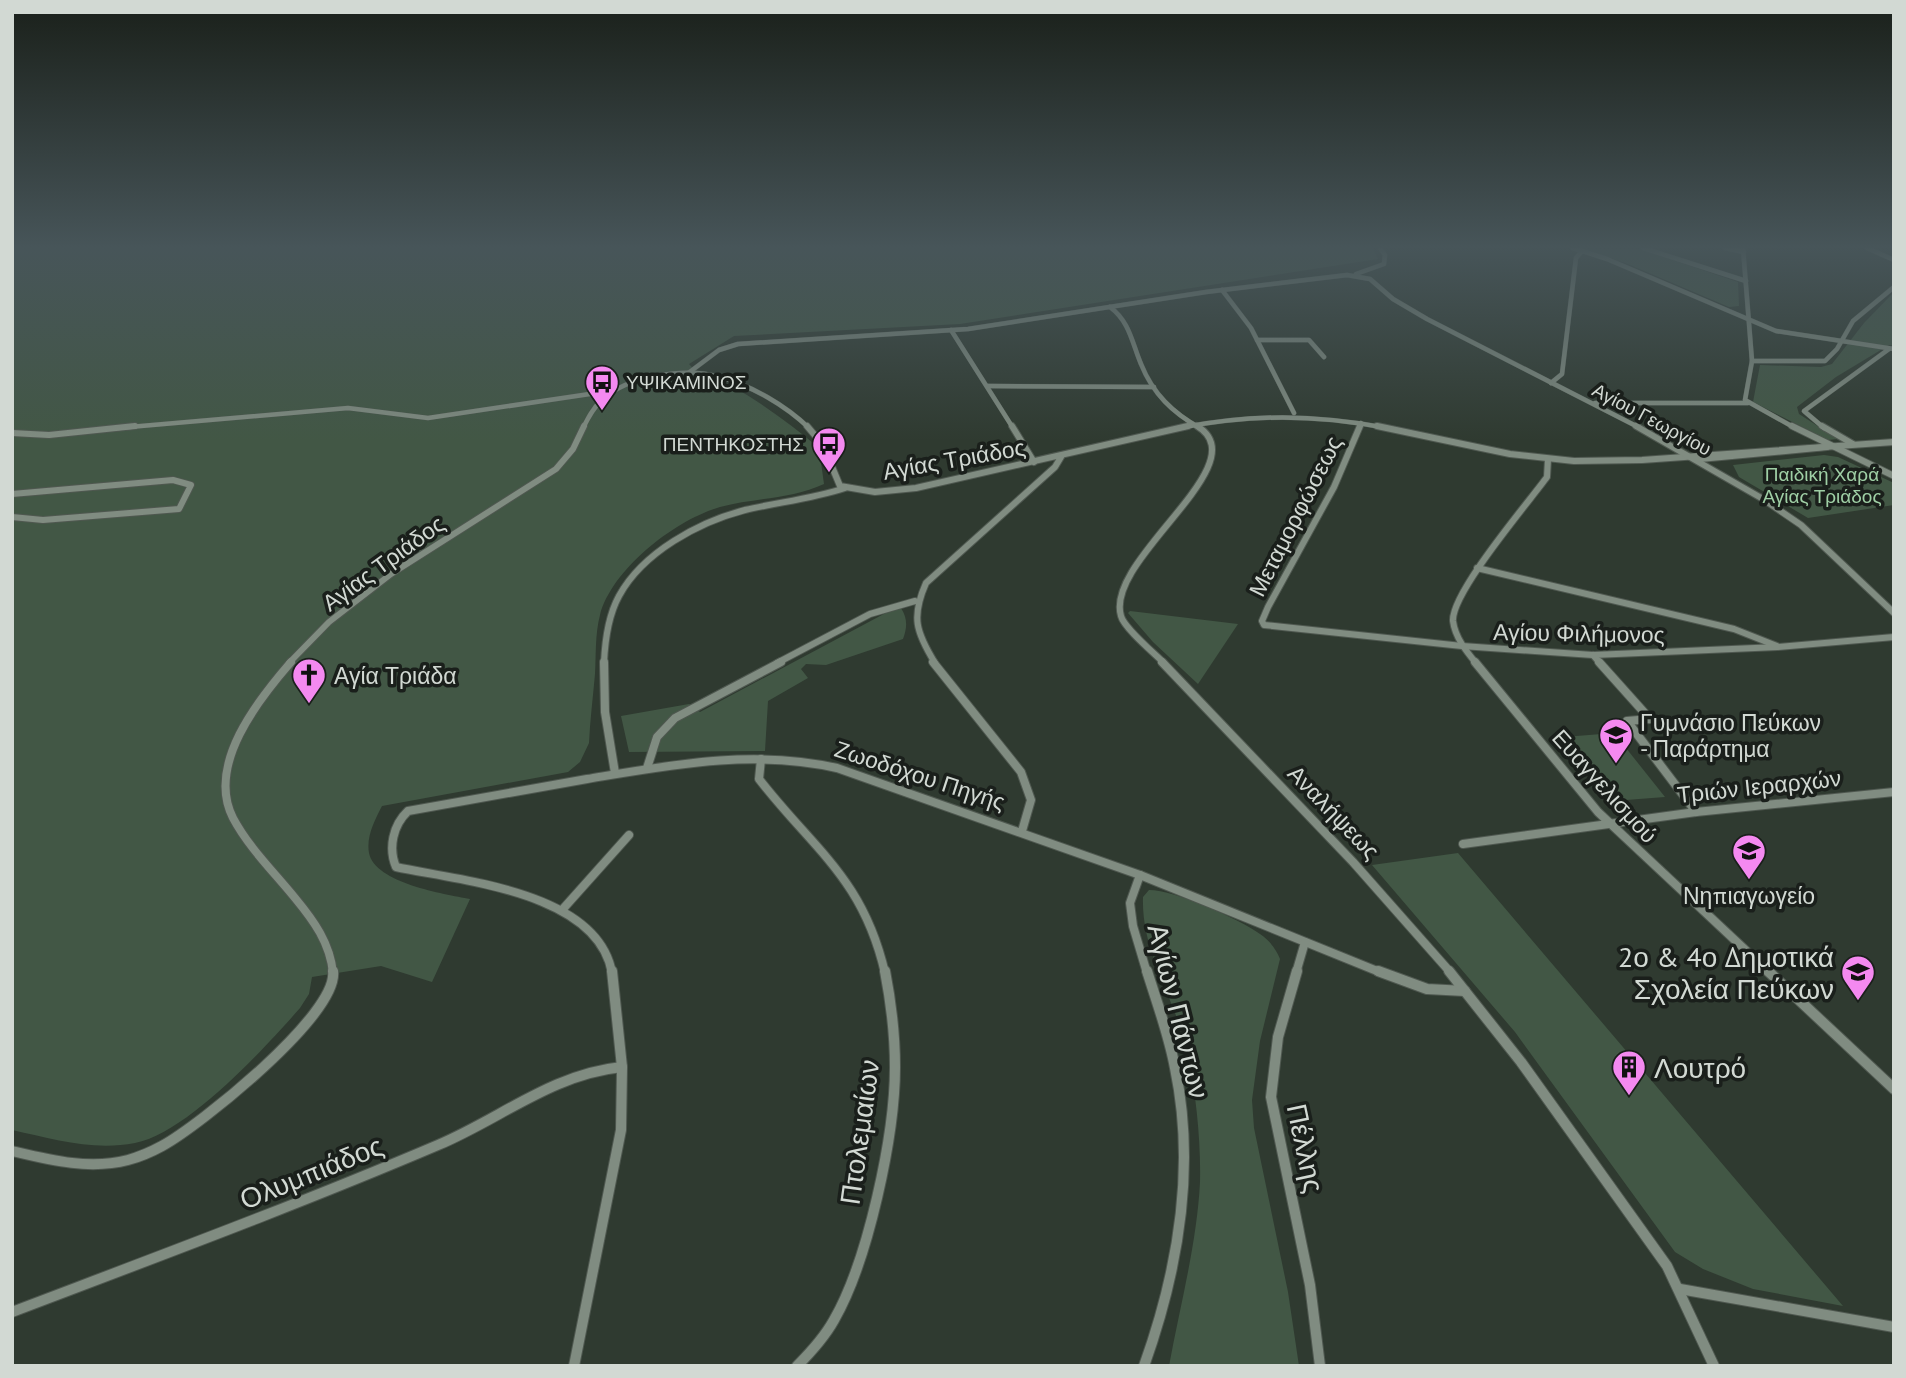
<svg xmlns="http://www.w3.org/2000/svg" width="1906" height="1378" font-family="'PT Sans',sans-serif">
	<style>
		.green { fill: #425745 }
		.lines { fill: none; stroke-linecap: round; stroke-linejoin: round }
		.street-far3-casing { stroke: #4f5850; stroke-width: 5 }
		.street-far2-casing { stroke: #4f5850; stroke-width: 8 }
		.street-far1-casing { stroke: #4f5850; stroke-width: 10 }
		.street-casing { stroke: #4f5850; stroke-width: 12 }
		.street-far3 { stroke: #808c81; stroke-width: 4.5 }
		.street-far2 { stroke: #808c81; stroke-width: 6 }
		.street-far1 { stroke: #808c81; stroke-width: 8 }
		.street { stroke: #808c81; stroke-width: 10 }
		.labels { text-anchor: middle; dominant-baseline: central; stroke-width: 7; stroke-linejoin: round; paint-order: stroke }
		.far-poi-label { font-size: 19px; fill: #d2d9d3; stroke: #1a1f1b; text-anchor: start }
		.far-street-label { font-size: 19px; fill: #d2d9d3; stroke: #1a1f1b }
		.far-park-label { font-size: 19px; fill: #9fcfa5; stroke: #1a1f1b }
		.street-label { font-size: 23px; fill: #d2d9d3; stroke: #1a1f1b }
		.poi-label { font-size: 23px; fill: #d2d9d3; stroke: #1a1f1b; text-anchor: start }
		.near-poi-label { font-size: 28px; fill: #d2d9d3; stroke: #1a1f1b; text-anchor: end }
		.near-street-label { font-size: 28px; fill: #d2d9d3; stroke: #1a1f1b }
	</style>
	<rect width="100%" height="100%" fill="#2f3a30"/>
	<g class="green">
		<path d="M 12,248 L 1373,248 L 1378,259 L 960,324 L 734,336 L 689,364 C 702,379 720,379 737,389 C 766,406 793,426 819,448 L 824,484 C 792,499 754,498 720,507 C 675,520 612,569 600,615 C 595,634 596,655 595,674 C 593,697 590,720 589,743 L 580,762 L 568,772 L 382,806 C 375,820 366,836 369,853 C 375,883 444,894 470,899 L 432,982 L 381,966 L 312,977 L 309,994 L 300,1008 C 265,1048 187,1133 135,1143 C 93,1151 53,1139 12,1130 Z"/>
		<polygon points="1581,248 1640,249 1738,282 1739,306 1729,307 1628,264"/>
		<polygon points="1894,292 1894,346 1889,345 1836,377 1797,407 1799,414 1838,439 1828,440 1753,402 1760,365 1821,367 1832,364 1864,323"/>
		<polygon points="1824,455 1838,457 1894,483 1894,505 1808,518 1739,477 1733,465"/>
		<path d="M 895,608 L 901,608 C 908,619 907,628 903,639 L 826,665 L 806,664 L 801,669 L 808,678 L 768,701 L 765,751 L 629,752 L 621,716 L 689,704 L 700,712 Z"/>
		<polygon points="1130,611 1238,624 1198,684 1153,642 1128,613"/>
		<polygon points="1614,733 1665,797 1613,801 1564,737"/>
		<polygon points="1458,853 1843,1306 1753,1289 1703,1269 1675,1252 1515,1032 1372,865"/>
		<path d="M 1149,890 C 1175,890 1239,919 1260,934 C 1270,941 1276,949 1280,959 L 1260,1041 L 1252,1100 L 1254,1128 L 1288,1292 L 1299,1366 L 1169,1366 C 1180,1306 1197,1243 1200,1182 C 1201,1141 1196,1095 1188,1055 C 1177,1001 1141,954 1143,897 Z"/>
	</g>
	<g class="lines">
		<g class="street-far3-casing">
			<g id="street-far3">
				<polyline points="1573,248 1607,259 1776,331 1894,349"/>
				<polyline points="1643,248 1746,281"/>
				<polyline points="1725,248 1744,252"/>
				<polyline points="1743,248 1752,361 1745,400 1795,428"/>
				<polyline points="1867,248 1894,260"/>
				<polyline points="1356,274 1384,264 1385,255 1380,248"/>
				<polyline points="1222,290 1251,328 1294,413"/>
				<path d="M 1110,307 C 1130,322 1132,343 1141,364 C 1153,394 1173,413 1200,428"/>
				<polyline points="951,330 1013,428"/>
				<polyline points="1257,340 1309,340 1324,357"/>
				<polyline points="1752,361 1825,361 1837,349 1853,321 1894,287"/>
				<polyline points="687,374 719,350 738,344 968,329 1206,292 1347,275 1370,279 1393,299 1427,319 1640,428"/>
				<polyline points="1551,383 1562,374 1576,258 1582,251"/>
				<polyline points="988,386 1154,387"/>
				<polyline points="1595,403 1748,403"/>
				<polyline points="118,428 348,408 428,418 610,391"/>
				<path d="M 583,428 C 588,418 593,408 601,401 C 627,375 686,367 720,377 C 752,386 785,405 809,428"/>
				<path d="M 1179,428 C 1252,414 1313,414 1387,428"/>
				<polyline points="1359,428 1361,423"/>
				<polyline points="1824,428 1804,411 1889,349"/>
			</g>
		</g>
		<g class="street-far2-casing">
			<g id="street-far2">
				<polyline points="807,426 823,445 840,486 875,492 916,488 1188,426"/>
				<polyline points="1012,426 1034,462"/>
				<polyline points="1360,426 1334,487 1268,607 1262,621 1264,625 1462,646 1593,655 1778,647 1894,637"/>
				<polyline points="1377,426 1510,454 1574,461 1642,460 1894,442"/>
				<polyline points="1636,426 1763,499 1801,525 1894,613"/>
				<polyline points="1792,426 1894,476"/>
				<polyline points="1822,426 1853,444"/>
				<polyline points="12,433 49,435 135,426"/>
				<polyline points="1700,459 1827,447"/>
				<polyline points="12,494 173,480 191,485 179,509 43,520 12,517"/>
				<polyline points="1477,568 1734,629 1777,646"/>
				<polyline points="1593,655 1600,663"/>
				<polyline points="289,663 329,622 391,574 556,469 573,449 584,426"/>
				<path d="M 604,663 C 605,640 608,616 619,596 C 643,552 699,522 745,510 C 779,502 812,499 845,488"/>
				<polyline points="777,663 870,614 915,601"/>
				<path d="M 935,663 C 916,632 911,617 926,583 L 1055,467 L 1061,457"/>
				<path d="M 1164,663 C 1154,653 1124,628 1121,616 C 1104,559 1260,464 1197,426"/>
				<path d="M 1476,663 C 1466,651 1455,637 1453,621 C 1451,593 1528,503 1547,477 L 1548,459"/>
			</g>
		</g>
		<g class="street-far1-casing">
			<g id="street-far1">
				<path d="M 291,662 C 258,700 206,765 233,818 C 249,848 274,872 295,898 C 314,921 330,943 333,973"/>
				<polyline points="604,662 605,712 615,773"/>
				<polyline points="933,662 1021,772 1031,800 1022,831"/>
				<polyline points="1162,662 1353,862 1451,973"/>
				<polyline points="1475,662 1598,812 1770,973"/>
				<polyline points="1599,662 1650,719"/>
				<polyline points="1650,719 1627,721 1696,812"/>
				<path d="M 761,759 L 759,779 C 814,850 863,878 885,973"/>
				<polyline points="647,768 657,737 675,718 781,662"/>
				<polyline points="1463,844 1696,812 1894,792"/>
				<polyline points="1140,875 1130,903 1133,926 1147,973"/>
				<polyline points="562,910 629,835"/>
				<path d="M 612,973 C 598,892 462,881 396,867 C 388,848 393,825 408,811 C 468,800 528,790 587,779 C 671,765 753,749 837,768 L 1140,875 L 1382,973"/>
				<polyline points="1296,973 1305,942"/>
			</g>
		</g>
		<g class="street-casing">
			<g id="street">
				<polyline points="1297,971 1278,1037 1271,1097 1310,1285 1320,1366"/>
				<polyline points="1378,971 1427,989 1465,991"/>
				<polyline points="1449,971 1521,1062 1667,1266 1714,1366"/>
				<polyline points="1768,971 1894,1089"/>
				<path d="M 12,1151 C 50,1160 89,1170 128,1160 C 139,1157 151,1152 162,1146 C 199,1126 339,1014 333,971"/>
				<polyline points="1680,1289 1894,1327"/>
				<path d="M 12,1312 C 154,1258 297,1205 438,1145 C 500,1119 552,1074 622,1067"/>
				<polyline points="574,1366 621,1130 622,1067 612,971"/>
				<path d="M 797,1366 C 811,1352 824,1338 834,1320 C 868,1261 895,1135 895,1067 C 895,1034 891,1002 885,971"/>
				<path d="M 1144,1366 C 1178,1271 1196,1168 1175,1068 C 1169,1035 1157,1003 1147,971"/>
			</g>
		</g>
		<use href="#street-far3" class="street-far3"/>
		<use href="#street-far2" class="street-far2"/>
		<use href="#street-far1" class="street-far1"/>
		<use href="#street" class="street"/>
	</g>
	<linearGradient id="sky" x2="0" y2="1"><stop stop-color="#1a201a"/><stop offset="0.56" stop-color="#475559"/><stop offset="1" stop-color="#475559" stop-opacity="0"/></linearGradient>
	<rect width="1906" height="441" fill="url(#sky)"/>
	<defs>
		<g id="bus-pin" transform="scale(1.75)"><path d="M0 17L-7.5 6A9.5 9.5 0 1 1 7.5 6Z" fill="#f489f0" stroke="#1a1f1b"/><path d="M-5-6H5V4H4V6H2V4H-2V6H-4V4H-5ZM-3.5-4V0h7V-4ZM-3.5 1.2v1.5H-2V1.2ZM2 1.2v1.5H3.5V1.2Z" fill="#111"/></g>
		<g id="church-pin" transform="scale(1.75)"><path d="M0 17L-7.5 6A9.5 9.5 0 1 1 7.5 6Z" fill="#f489f0" stroke="#1a1f1b"/><path d="M-1.2-6h2.4v3.5h3.3v2.4h-3.3V6h-2.4V-.1h-3.3v-2.4h3.3Z" fill="#111"/></g>
		<g id="school-pin" transform="scale(1.75)"><path d="M0 17L-7.5 6A9.5 9.5 0 1 1 7.5 6Z" fill="#f489f0" stroke="#1a1f1b"/><path d="M0-5L7-2L0 1L-7-2ZM-4 1L0 2.5L4 1V4Q0 6-4 4Z" fill="#111"/></g>
		<g id="building-pin" transform="scale(1.75)"><path d="M0 17L-7.5 6A9.5 9.5 0 1 1 7.5 6Z" fill="#f489f0" stroke="#1a1f1b"/><path d="M-4-6H4V6H1V3H-1V6H-4ZM-2.5-4.3h1.7v1.8h-1.7ZM.8-4.3h1.7v1.8H.8ZM-2.5-1h1.7V.8h-1.7ZM.8-1h1.7V.8H.8Z" fill="#111"/></g>
	</defs>
	<g fill-rule="evenodd">
		<use href="#bus-pin" x="602" y="382"/>
		<use href="#bus-pin" x="829" y="444"/>
		<use href="#church-pin" x="309" y="675"/>
		<use href="#school-pin" x="1616" y="735"/>
		<use href="#school-pin" x="1749" y="851"/>
		<use href="#school-pin" x="1858" y="972"/>
		<use href="#building-pin" x="1629" y="1067"/>
	</g>
	<g class="labels">
		<g class="far-poi-label">
			<text x="626" y="382">ΥΨΙΚΑΜΙΝΟΣ</text>
			<text x="804" y="444" text-anchor="end">ΠΕΝΤΗΚΟΣΤΗΣ</text>
		</g>
		<g class="far-street-label">
			<text transform="translate(1652 419) rotate(28)">Αγίου Γεωργίου</text>
		</g>
		<g class="far-park-label">
			<text x="1822" y="474">Παιδική Χαρά<tspan x="1822" dy="22">Αγίας Τριάδος</tspan></text>
		</g>
		<g class="street-label">
			<text transform="translate(954 459) rotate(-10)">Αγίας Τριάδος</text>
			<text transform="translate(1295 516) rotate(-63)">Μεταμορφώσεως</text>
			<text transform="translate(383 563) rotate(-36)">Αγίας Τριάδος</text>
			<text transform="translate(1579 633) rotate(1)">Αγίου Φιλήμονος</text>
			<text transform="translate(920 775) rotate(18)">Ζωοδόχου Πηγής</text>
			<text transform="translate(1605 786) rotate(48)">Ευαγγελισμού</text>
			<text transform="translate(1759 786) rotate(-6)">Τριών Ιεραρχών</text>
			<text transform="translate(1334 812) rotate(46)">Αναλήψεως</text>
		</g>
		<g class="poi-label">
			<text x="334" y="675">Αγία Τριάδα</text>
			<text x="1640" y="722">Γυμνάσιο Πεύκων<tspan x="1640" dy="26">- Παράρτημα</tspan></text>
			<text x="1749" y="895" text-anchor="middle">Νηπιαγωγείο</text>
		</g>
		<g class="near-poi-label">
			<text x="1834" y="956">2ο &amp; 4ο Δημοτικά<tspan x="1834" dy="32">Σχολεία Πεύκων</tspan></text>
			<text x="1654" y="1067" text-anchor="start">Λουτρό</text>
		</g>
		<g class="near-street-label">
			<text transform="translate(1179 1011) rotate(76)">Αγίων Πάντων</text>
			<text transform="translate(859 1132) rotate(-82)">Πτολεμαίων</text>
			<text transform="translate(1306 1148) rotate(78)">Πέλλης</text>
			<text transform="translate(311 1172) rotate(-22)">Ολυμπιάδος</text>
		</g>
	</g>
	<rect width="1906" height="1378" fill="none" stroke="#d2d9d3" stroke-width="28"/>
</svg>
